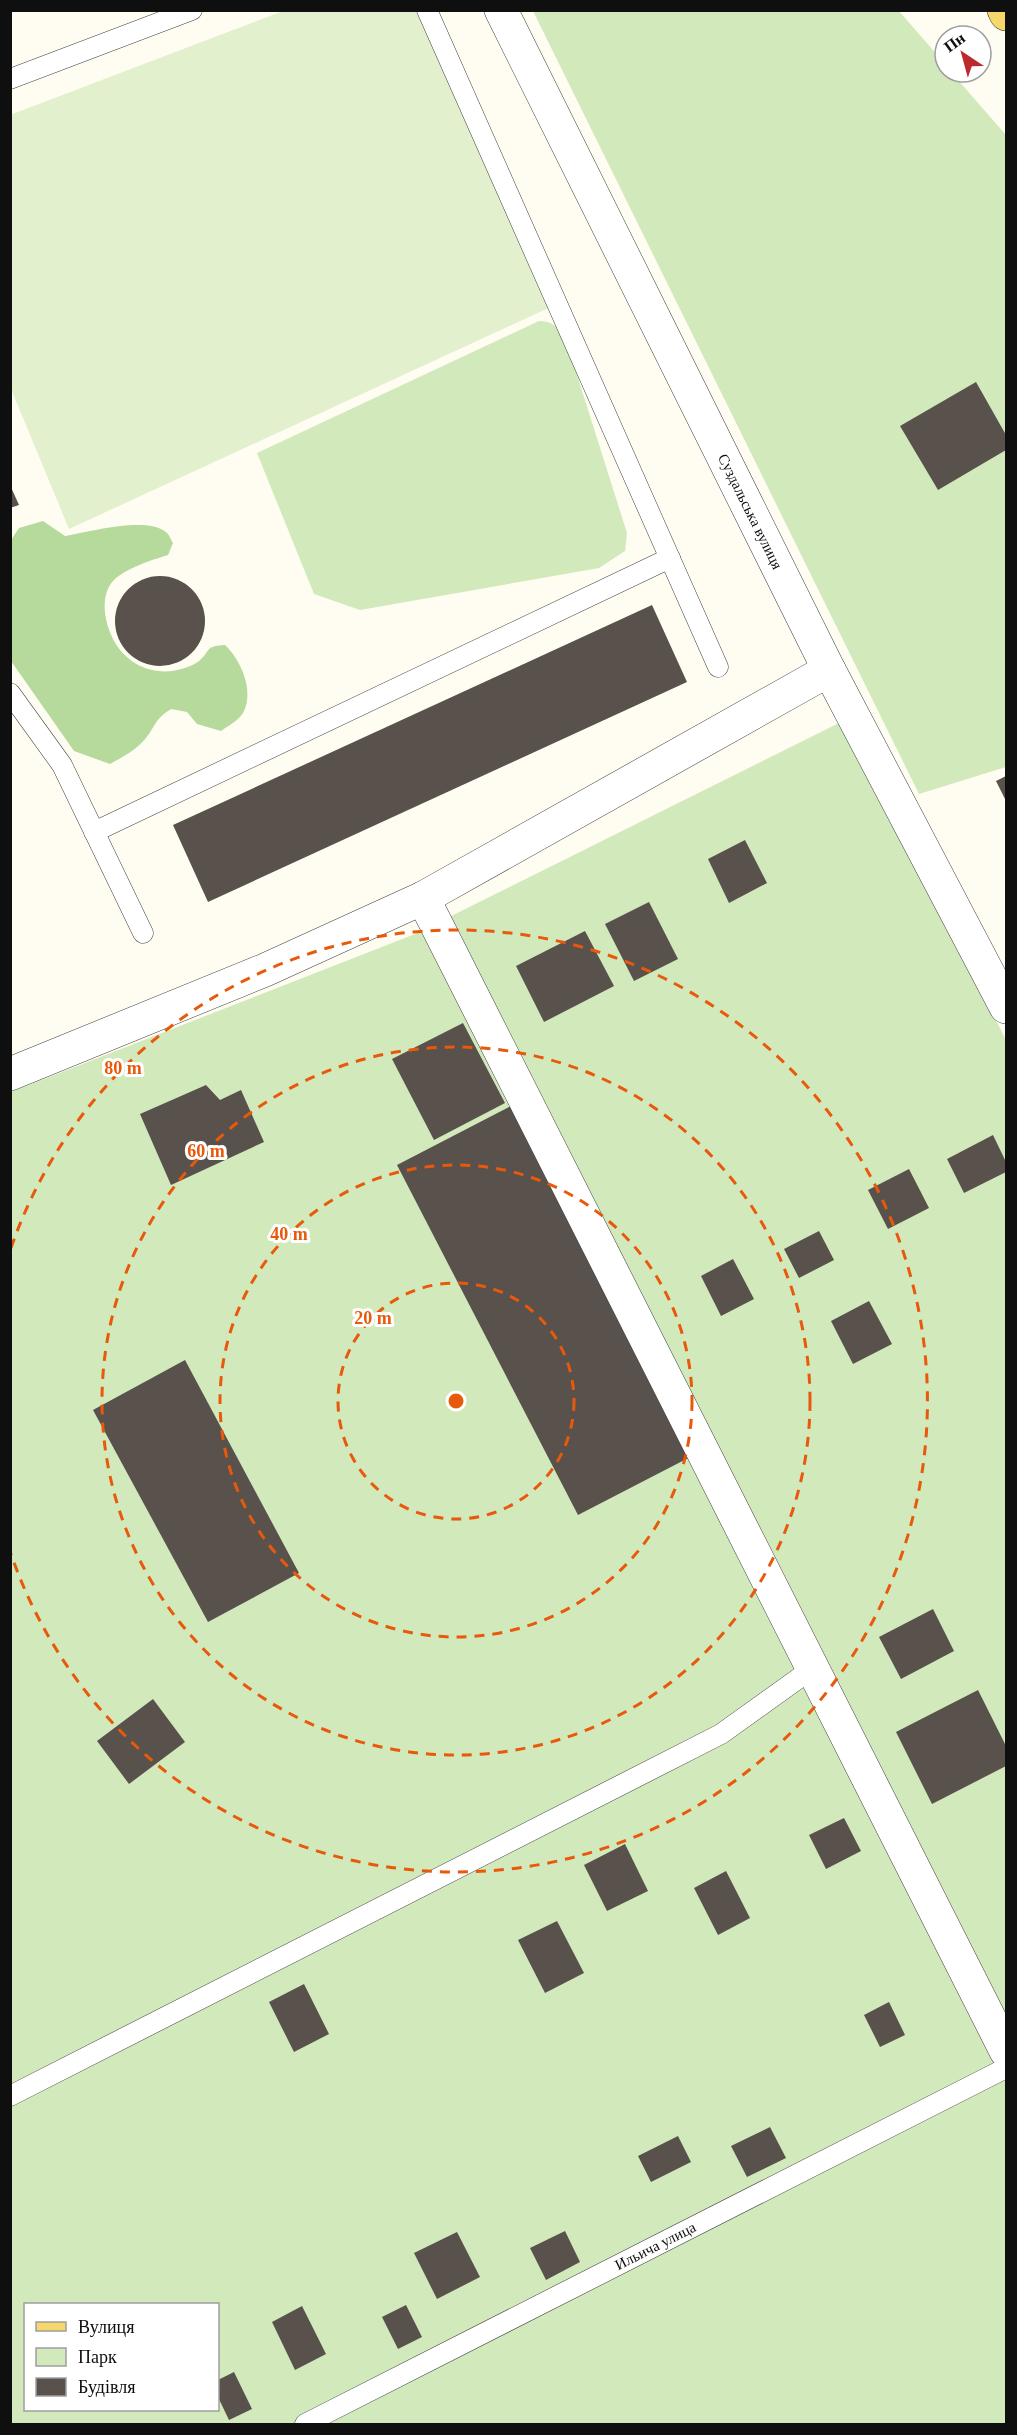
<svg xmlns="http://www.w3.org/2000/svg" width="1017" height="2435" font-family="'Times New Roman',serif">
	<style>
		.green { fill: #d2e9bc; fill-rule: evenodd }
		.forest { fill: #b6d99c }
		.pitch { fill: #e3f0ce }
		.building { fill: #58514c }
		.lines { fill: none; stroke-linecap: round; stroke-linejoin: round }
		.service-casing { stroke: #424242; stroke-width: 21 }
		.minor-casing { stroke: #424242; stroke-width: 34 }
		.primary-casing { stroke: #202020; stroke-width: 34 }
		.service { stroke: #fff; stroke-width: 20 }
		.minor { stroke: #fff; stroke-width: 33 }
		.primary { stroke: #f5d76c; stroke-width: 33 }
		.ring { fill: none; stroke: #e8590c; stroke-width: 3; stroke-dasharray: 10 8 }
		.labels { text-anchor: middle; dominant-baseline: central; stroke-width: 6; stroke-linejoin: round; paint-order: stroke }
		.street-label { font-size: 15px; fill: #0f0f0f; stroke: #fff }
		.centre { fill: #e8590c; stroke: #fff; stroke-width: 3 }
		.ring-label { font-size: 18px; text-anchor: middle; font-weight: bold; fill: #e8590c; stroke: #fff; stroke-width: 6; stroke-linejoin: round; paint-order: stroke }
	</style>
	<rect width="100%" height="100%" fill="#fffdf2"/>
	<g class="green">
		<polygon points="533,11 899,11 945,64 945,72 951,72 1006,135 1006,767 919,794"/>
		<path d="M 539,321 C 552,321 557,326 565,337 L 627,533 L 625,551 L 599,568 L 360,610 L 314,594 L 257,453 Z"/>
		<path d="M 843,721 L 1006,1040 L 1006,2424 L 11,2424 L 11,1092 L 415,934 ZM 26,2304 L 218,2304 L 218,2410 L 26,2410 Z"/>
	</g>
	<path class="forest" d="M 43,521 L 65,536 C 89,532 146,516 166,532 C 169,534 171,540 173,543 L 168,555 C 152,560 126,568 114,580 C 95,599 108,641 126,656 C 135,665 147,670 159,671 C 170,673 190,668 199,661 C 211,651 204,646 225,645 C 241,660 255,692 243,713 C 239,720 228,726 221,731 L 197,724 L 187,712 L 171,709 C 154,720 157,724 146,738 C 136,750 123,757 110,764 L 74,751 L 11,661 L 11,540 L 19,528 Z"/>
	<polygon class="pitch" points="283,11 422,11 553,306 69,529 11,389 10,115"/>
	<g class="building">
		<polygon points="976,382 1006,435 1006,450 938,490 900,426"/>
		<polygon points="10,485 19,505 10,508"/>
		<circle cx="160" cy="621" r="45"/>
		<polygon points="652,605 687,682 208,902 173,825"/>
		<polygon points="1006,776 1006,801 996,781"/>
		<polygon points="745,840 767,883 729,903 708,859"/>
		<polygon points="649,902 678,959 634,981 605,924"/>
		<polygon points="585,931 614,986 544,1022 516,966"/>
		<polygon points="463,1023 505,1103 434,1140 392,1059"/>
		<polygon points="206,1085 220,1100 241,1090 264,1142 171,1185 140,1114"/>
		<polygon points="517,1103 698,1453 578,1515 397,1165"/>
		<polygon points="993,1135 1006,1162 1006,1172 964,1193 947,1159"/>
		<polygon points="909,1169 929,1208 888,1229 868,1190"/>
		<polygon points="819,1231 834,1260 799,1278 784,1249"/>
		<polygon points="733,1259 754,1299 721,1316 701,1276"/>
		<polygon points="869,1301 892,1344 853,1364 831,1321"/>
		<polygon points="185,1360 299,1573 208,1622 93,1410"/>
		<polygon points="933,1609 954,1651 901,1679 879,1637"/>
		<polygon points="978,1690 1006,1746 1006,1766 932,1804 896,1732"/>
		<polygon points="153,1699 185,1742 129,1784 97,1741"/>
		<polygon points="844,1818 861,1851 826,1869 809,1835"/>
		<polygon points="625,1844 648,1891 607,1911 584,1865"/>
		<polygon points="726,1871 750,1918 718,1935 694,1888"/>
		<polygon points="557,1921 584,1973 545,1993 518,1940"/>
		<polygon points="304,1984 329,2034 294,2052 269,2002"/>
		<polygon points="889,2002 905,2035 880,2047 864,2015"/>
		<polygon points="770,2127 786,2158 747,2177 731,2146"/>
		<polygon points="678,2136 691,2162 651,2182 638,2156"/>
		<polygon points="565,2231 580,2262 546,2280 530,2248"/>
		<polygon points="457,2232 480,2277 437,2299 414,2253"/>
		<polygon points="406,2305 422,2337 398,2349 382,2317"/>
		<polygon points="302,2306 326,2354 295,2370 272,2322"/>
		<polygon points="234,2372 252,2409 229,2420 218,2397 218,2380"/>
	</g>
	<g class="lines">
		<g class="service-casing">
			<g id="service">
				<polyline points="427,10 718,667"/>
				<polyline points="10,79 192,10"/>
				<polyline points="10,693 62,765 143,933"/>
				<polyline points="94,832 670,558"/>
				<polyline points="10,2096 721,1734 813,1668"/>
				<path id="s1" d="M 305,2424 L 1006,2068"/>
			</g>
		</g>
		<g class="minor-casing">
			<g id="minor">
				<path id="s2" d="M 501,10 L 829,670 L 1006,1007"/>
				<polyline points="423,898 1006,2051"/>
				<polyline points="10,1074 265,970 423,898 829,670"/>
			</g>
		</g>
		<g class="primary-casing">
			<polyline id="primary" points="1004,10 1006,14"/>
		</g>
		<use href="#service" class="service"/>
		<use href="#minor" class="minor"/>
		<use href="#primary" class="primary"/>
	</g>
	<g class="ring">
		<circle cx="456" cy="1401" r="118"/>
		<circle cx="456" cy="1401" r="236"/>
		<circle cx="456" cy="1401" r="354"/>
		<path d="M11 1248A471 471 0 1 1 11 1554"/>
	</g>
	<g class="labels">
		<g class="street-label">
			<text stroke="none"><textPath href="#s2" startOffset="560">Суздальська вулиця</textPath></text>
			<text stroke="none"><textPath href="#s1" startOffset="393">Ильича улица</textPath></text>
		</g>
	</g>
	<circle cx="456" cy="1401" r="9" class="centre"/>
	<g class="ring-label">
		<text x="123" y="1074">80 m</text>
		<text x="206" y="1157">60 m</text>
		<text x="289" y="1240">40 m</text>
		<text x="373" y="1324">20 m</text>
	</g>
	<rect width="1017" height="2435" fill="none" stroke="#0f0f0f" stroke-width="24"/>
	<rect x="24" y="2303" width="195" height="108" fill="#ffffff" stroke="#9f9f9f" stroke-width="1.5"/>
	<rect x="36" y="2322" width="30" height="9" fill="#f5d76c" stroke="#9f9f9f" stroke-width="1.5"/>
	<text x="78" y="2333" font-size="18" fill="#0f0f0f">Вулиця</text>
	<rect x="36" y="2348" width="30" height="18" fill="#d2e9bc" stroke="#9f9f9f" stroke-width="1.5"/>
	<text x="78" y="2363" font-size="18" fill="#0f0f0f">Парк</text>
	<rect x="36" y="2378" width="30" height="18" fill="#58514c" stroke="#9f9f9f" stroke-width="1.5"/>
	<text x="78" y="2393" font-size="18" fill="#0f0f0f">Будівля</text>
	<g transform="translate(963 54) rotate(324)"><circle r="28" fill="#ffffff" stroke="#9f9f9f" stroke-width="1.5"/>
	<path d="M0-4.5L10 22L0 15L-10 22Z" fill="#bd2a2d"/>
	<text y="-9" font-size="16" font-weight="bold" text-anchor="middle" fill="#0f0f0f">Пн</text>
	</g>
</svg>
